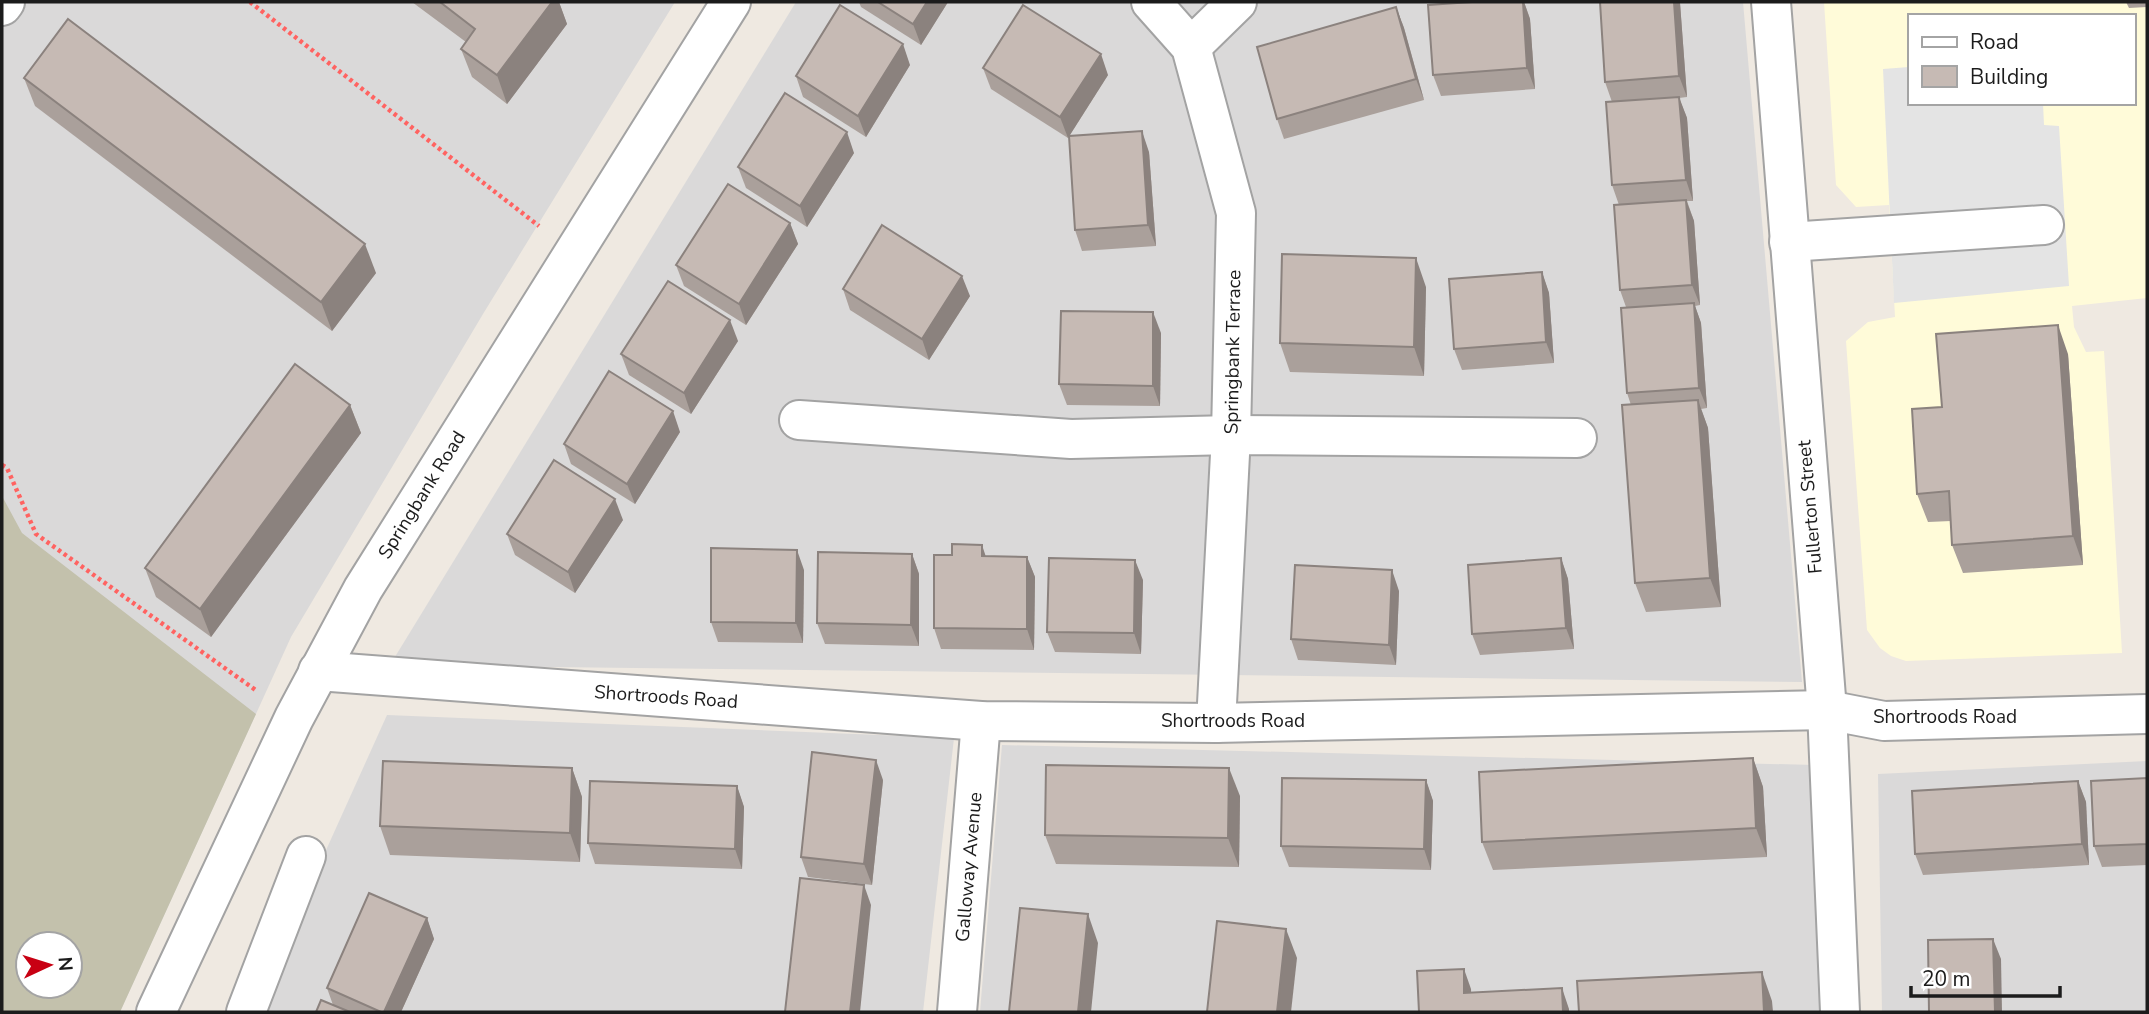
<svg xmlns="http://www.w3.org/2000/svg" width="2149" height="1014" font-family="'Nunito Sans',sans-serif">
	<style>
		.residential { fill: #dad9d9; fill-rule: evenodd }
		.education { fill: #fffbd9; fill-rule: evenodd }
		.construction { fill: #c3c1ac; fill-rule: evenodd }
		.parking { fill: #e4e4e4 }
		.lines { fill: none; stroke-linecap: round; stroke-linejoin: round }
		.minor-casing { stroke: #a3a3a3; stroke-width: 42 }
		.path { stroke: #ff6361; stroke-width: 4.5; stroke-dasharray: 3.5 3.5; stroke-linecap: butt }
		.minor { stroke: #fff; stroke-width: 38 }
		.wall { fill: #aaa09b }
		.shaded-wall { fill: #8b827e }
		.building { fill: #c6bab4; stroke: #8b827e; stroke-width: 2 }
		.labels { text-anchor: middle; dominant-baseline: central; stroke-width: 7; stroke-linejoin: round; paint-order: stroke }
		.street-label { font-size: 19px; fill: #1c1c1c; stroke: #fff }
	</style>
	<rect width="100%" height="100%" fill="#efe9e1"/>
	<g class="residential">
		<path d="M 2,2 L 675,2 L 483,314 L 291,637 L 120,1012 L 2,1012 ZM 28,944 L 70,944 L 70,986 L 28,986 Z"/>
		<polygon points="796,2 1743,2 1802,682 390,665"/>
		<polygon points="387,715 954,738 923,1012 253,1012"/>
		<polygon points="1002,745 1814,765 1829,1012 980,1012"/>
		<polygon points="2147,761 2147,1012 1882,1012 1878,774"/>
	</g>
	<path class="education" d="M 1824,2 L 2147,2 L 2147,298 L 2072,306 L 2074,327 L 2086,352 L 2104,351 L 2122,653 L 1906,661 L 1891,656 L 1880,648 L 1867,630 L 1846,341 L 1868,322 L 1895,317 L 1889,205 L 1856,207 L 1836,185 ZM 1909,16 L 2133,16 L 2133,103 L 1909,103 Z"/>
	<path class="construction" d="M 2,496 L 22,533 L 256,714 L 120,1012 L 2,1012 ZM 28,944 L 70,944 L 70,986 L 28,986 Z"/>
	<polygon class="parking" points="1909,67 1909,103 2043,103 2044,125 2059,126 2069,286 1894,303 1883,69"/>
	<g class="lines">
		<g class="minor-casing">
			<g id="minor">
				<polyline points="1151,2 1191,47 1236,213 1231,435 1216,723"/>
				<polyline points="1771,2 1827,710 1840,1012"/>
				<polyline points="2,6 5,2"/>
				<polyline points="1191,47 1237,2"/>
				<polyline points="1789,242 2044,225"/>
				<polyline points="799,420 1071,439 1231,435 1577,438"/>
				<polyline points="318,671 981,721 1216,723 1827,710 1884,721 2147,714"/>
				<polyline points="156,1012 294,718 363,589 731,2"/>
				<polyline points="246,1012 306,856"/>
				<polyline points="957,1012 981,721"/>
			</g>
		</g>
		<g class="path">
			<polyline points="250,2 539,226"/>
			<polyline points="2,465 7,468 36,534 257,691"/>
		</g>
		<use href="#minor" class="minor"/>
	</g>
	<g class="wall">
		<polygon points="412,2 559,2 567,24 507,104 472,77 461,49 466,42"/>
		<polygon points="859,2 948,2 921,45 861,7"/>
		<polygon points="1472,2 1524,2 1530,19 1535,89 1441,96 1433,75"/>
		<polygon points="2126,2 2147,2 2147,7 2129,8"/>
		<polygon points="1680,3 1687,97 1679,98 1687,118 1693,201 1687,201 1694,221 1700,305 1695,306 1701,323 1707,408 1701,409 1708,428 1721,607 1646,612 1635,583 1631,405 1627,393 1626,307 1620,290 1619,205 1612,185 1612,102 1605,82"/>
		<polygon points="1396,7 1404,28 1424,100 1284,139 1277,119"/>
		<polygon points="910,65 866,137 803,97 796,76"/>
		<polygon points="983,68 1108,75 1068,138 991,89"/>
		<polygon points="24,78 376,273 332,331 35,106"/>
		<polygon points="1149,152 1156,246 1082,251 1075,230"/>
		<polygon points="854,153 807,227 746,188 738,167"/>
		<polygon points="790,223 798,244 746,325 684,286 676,265"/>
		<polygon points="1542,272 1549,293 1554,363 1462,370 1454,349"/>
		<polygon points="1426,287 1424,376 1290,372 1280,343"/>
		<polygon points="843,289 970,296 929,360 850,310"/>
		<polygon points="1161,333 1160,406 1067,405 1059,384"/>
		<polygon points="738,341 691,414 629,375 621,354"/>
		<polygon points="2068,354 2083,565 1963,573 1952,545 1951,521 1928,522 1917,494 1942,407"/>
		<polygon points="350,405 361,433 211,637 156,597 145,568"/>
		<polygon points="680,432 635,504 571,464 564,444"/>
		<polygon points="623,520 575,593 515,555 507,534"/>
		<polygon points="912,554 919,574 919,646 825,644 817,623"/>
		<polygon points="986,556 1027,557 1035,577 1034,650 941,649 934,628"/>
		<polygon points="1561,558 1568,579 1574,649 1480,655 1472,634"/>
		<polygon points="804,570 803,643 718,642 711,622"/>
		<polygon points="1143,580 1141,654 1055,652 1047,632"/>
		<polygon points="1399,591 1396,665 1298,660 1291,639"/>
		<polygon points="1753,758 1763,787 1767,857 1493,870 1482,842"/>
		<polygon points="572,768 582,797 580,862 390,855 380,826"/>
		<polygon points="2147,778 2147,865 2102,867 2094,846"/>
		<polygon points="883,780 872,885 808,877 801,857"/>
		<polygon points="1426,780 1433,801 1431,870 1289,867 1281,846"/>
		<polygon points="2078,781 2086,802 2089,865 1923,875 1915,854"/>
		<polygon points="737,786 744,807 742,869 595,864 588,843"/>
		<polygon points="1240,796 1239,867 1056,864 1045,835"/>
		<polygon points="427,918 434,939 401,1012 316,1012 333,1005 327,988"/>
	</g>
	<g class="shaded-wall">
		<polygon points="552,2 559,2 567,24 507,104 497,75"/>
		<polygon points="927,2 948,2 921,45 913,24"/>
		<polygon points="1523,2 1524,2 1530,19 1535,89 1527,68"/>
		<polygon points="1674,2 1680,2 1680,3 1687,97 1679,76"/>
		<polygon points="1396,7 1404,28 1424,100 1416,79"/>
		<polygon points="903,44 910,65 866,137 858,116"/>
		<polygon points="1101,54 1108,75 1068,138 1060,117"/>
		<polygon points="1679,97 1687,118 1693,201 1686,180"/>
		<polygon points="1142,131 1149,152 1156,246 1148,225"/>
		<polygon points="847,132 854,153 807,227 800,206"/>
		<polygon points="1686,200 1694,221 1700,305 1692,285"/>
		<polygon points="790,223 798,244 746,325 739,304"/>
		<polygon points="365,244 376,273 332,331 321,302"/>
		<polygon points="1416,258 1426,287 1424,376 1414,347"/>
		<polygon points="1542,272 1549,293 1554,363 1546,342"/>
		<polygon points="962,276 970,296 929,360 922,339"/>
		<polygon points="1694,303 1701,323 1707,408 1699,388"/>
		<polygon points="1153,312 1161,333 1160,406 1153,386"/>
		<polygon points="730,320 738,341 691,414 684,393"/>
		<polygon points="2058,325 2068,354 2083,565 2073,536"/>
		<polygon points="1698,400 1708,428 1721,607 1710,578"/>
		<polygon points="350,405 361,433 211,637 200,609"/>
		<polygon points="673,411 680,432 635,504 627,484"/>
		<polygon points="615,499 623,520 575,593 568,572"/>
		<polygon points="982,545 989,566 982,556"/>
		<polygon points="797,550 804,570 803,643 796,623"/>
		<polygon points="912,554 919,574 919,646 911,625"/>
		<polygon points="1027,557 1035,577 1034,650 1027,629"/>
		<polygon points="1561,558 1568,579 1574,649 1566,628"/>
		<polygon points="1135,560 1143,580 1141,654 1134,633"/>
		<polygon points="1392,570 1399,591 1396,665 1389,645"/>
		<polygon points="1753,758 1763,787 1767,857 1756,828"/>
		<polygon points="876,760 883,780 872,885 864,864"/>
		<polygon points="572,768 582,797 580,862 570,833"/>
		<polygon points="1229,768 1240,796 1239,867 1228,838"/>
		<polygon points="1426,780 1433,801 1431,870 1424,849"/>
		<polygon points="2078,781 2086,802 2089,865 2082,844"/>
		<polygon points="737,786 744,807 742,869 735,849"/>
		<polygon points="864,885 871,905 860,1012 850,1012"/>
		<polygon points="1088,914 1098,943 1091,1012 1078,1012"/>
		<polygon points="427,918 434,939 401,1012 384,1012"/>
		<polygon points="1286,929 1297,958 1291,1012 1277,1012"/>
		<polygon points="1993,939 2001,959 2002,1012 1995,1012"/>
		<polygon points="1464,969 1471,989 1472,1012 1464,993"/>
		<polygon points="1762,972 1772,1001 1773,1012 1764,1012"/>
		<polygon points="1562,988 1569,1009 1569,1012 1563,1012"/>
	</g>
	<g class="building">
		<polygon points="440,2 552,2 497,75 461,49 475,29"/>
		<polygon points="878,2 927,2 913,24"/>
		<polygon points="1472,2 1523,2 1527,68 1433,75 1428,5"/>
		<polygon points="1600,2 1674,2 1679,76 1605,82"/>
		<polygon points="840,5 903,44 858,116 796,76"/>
		<polygon points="1023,5 1101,54 1060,117 983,68"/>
		<polygon points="1396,7 1416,79 1277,119 1257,47"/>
		<polygon points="68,19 365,244 321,302 24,78"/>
		<polygon points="785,93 847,132 800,206 738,167"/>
		<polygon points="1679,97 1686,180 1612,185 1606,102"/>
		<polygon points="1142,131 1148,225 1075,230 1069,136"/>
		<polygon points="728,184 790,223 739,304 676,265"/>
		<polygon points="1686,200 1692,285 1620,290 1614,205"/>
		<polygon points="882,225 962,276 922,339 843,289"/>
		<polygon points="1282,254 1416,258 1414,347 1280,343"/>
		<polygon points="1542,272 1546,342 1454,349 1449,279"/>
		<polygon points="668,281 730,320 684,393 621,354"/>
		<polygon points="1694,303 1699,388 1627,393 1621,308"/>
		<polygon points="1061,311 1153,312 1153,386 1059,384"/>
		<polygon points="2058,325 2073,536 1952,545 1949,491 1917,494 1912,409 1942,407 1936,334"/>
		<polygon points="295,364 350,405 200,609 145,568"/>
		<polygon points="609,371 673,411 627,484 564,444"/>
		<polygon points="1698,400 1710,578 1635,583 1622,405"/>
		<polygon points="554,460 615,499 568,572 507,534"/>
		<polygon points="952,544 982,545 982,556 1027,557 1027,629 934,628 934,555 952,555"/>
		<polygon points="711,548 797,550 796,623 711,622"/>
		<polygon points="818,552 912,554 911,625 817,623"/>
		<polygon points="1049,558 1135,560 1134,633 1047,632"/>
		<polygon points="1561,558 1566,628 1472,634 1468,565"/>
		<polygon points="1295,565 1392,570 1389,645 1291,639"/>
		<polygon points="812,752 876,760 864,864 801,857"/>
		<polygon points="1753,758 1756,828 1482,842 1479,772"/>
		<polygon points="383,761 572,768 570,833 380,826"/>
		<polygon points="1046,765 1229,768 1228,838 1045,835"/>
		<polygon points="1282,778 1426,780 1424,849 1281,846"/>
		<polygon points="2147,778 2147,844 2094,846 2091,781"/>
		<polygon points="590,781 737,786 735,849 588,843"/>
		<polygon points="2078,781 2082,844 1915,854 1912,791"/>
		<polygon points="800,878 864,885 850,1012 785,1012"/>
		<polygon points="369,893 427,918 384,1012 381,1012 327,988"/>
		<polygon points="1020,908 1088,914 1078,1012 1009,1012"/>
		<polygon points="1217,921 1286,929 1277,1012 1207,1012"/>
		<polygon points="1993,939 1995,1012 1929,1012 1928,940"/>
		<polygon points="1464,969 1464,993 1562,988 1563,1012 1419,1012 1417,971"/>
		<polygon points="1762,972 1764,1012 1579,1012 1577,981"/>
		<polygon points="321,1000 350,1012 316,1012"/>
	</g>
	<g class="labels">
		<g class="street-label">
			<text transform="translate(1233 352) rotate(-89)">Springbank Terrace</text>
			<text transform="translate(422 495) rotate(-58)">Springbank Road</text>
			<text transform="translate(1810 507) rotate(-95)">Fullerton Street</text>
			<text transform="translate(666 697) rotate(4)">Shortroods Road</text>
			<text x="1945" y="717">Shortroods Road</text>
			<text x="1233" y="721">Shortroods Road</text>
			<text transform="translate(969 867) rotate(-85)">Galloway Avenue</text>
		</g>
	</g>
	<rect width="2149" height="1014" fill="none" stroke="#1c1c1c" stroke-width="7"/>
	<rect x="1908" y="14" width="228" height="91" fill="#ffffff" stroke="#a4a4a4" stroke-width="2"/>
	<rect x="1922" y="37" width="35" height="10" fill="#ffffff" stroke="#a4a4a4" stroke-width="2"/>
	<text x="1970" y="49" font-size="21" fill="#1c1c1c">Road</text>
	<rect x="1922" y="66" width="35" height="21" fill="#c6bab4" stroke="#a4a4a4" stroke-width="2"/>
	<text x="1970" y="84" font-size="21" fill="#1c1c1c">Building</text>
	<g transform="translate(49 965) rotate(86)"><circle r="33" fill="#ffffff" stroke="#a4a4a4" stroke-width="2"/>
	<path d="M0-5L12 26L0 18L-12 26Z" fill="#c80013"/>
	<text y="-10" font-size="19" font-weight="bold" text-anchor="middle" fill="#1c1c1c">N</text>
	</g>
	<path d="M1911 986v10h149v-10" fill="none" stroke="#1c1c1c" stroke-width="3.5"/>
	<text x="1922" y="986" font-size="21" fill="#1c1c1c" stroke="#ffffff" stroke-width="5" paint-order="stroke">20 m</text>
</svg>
